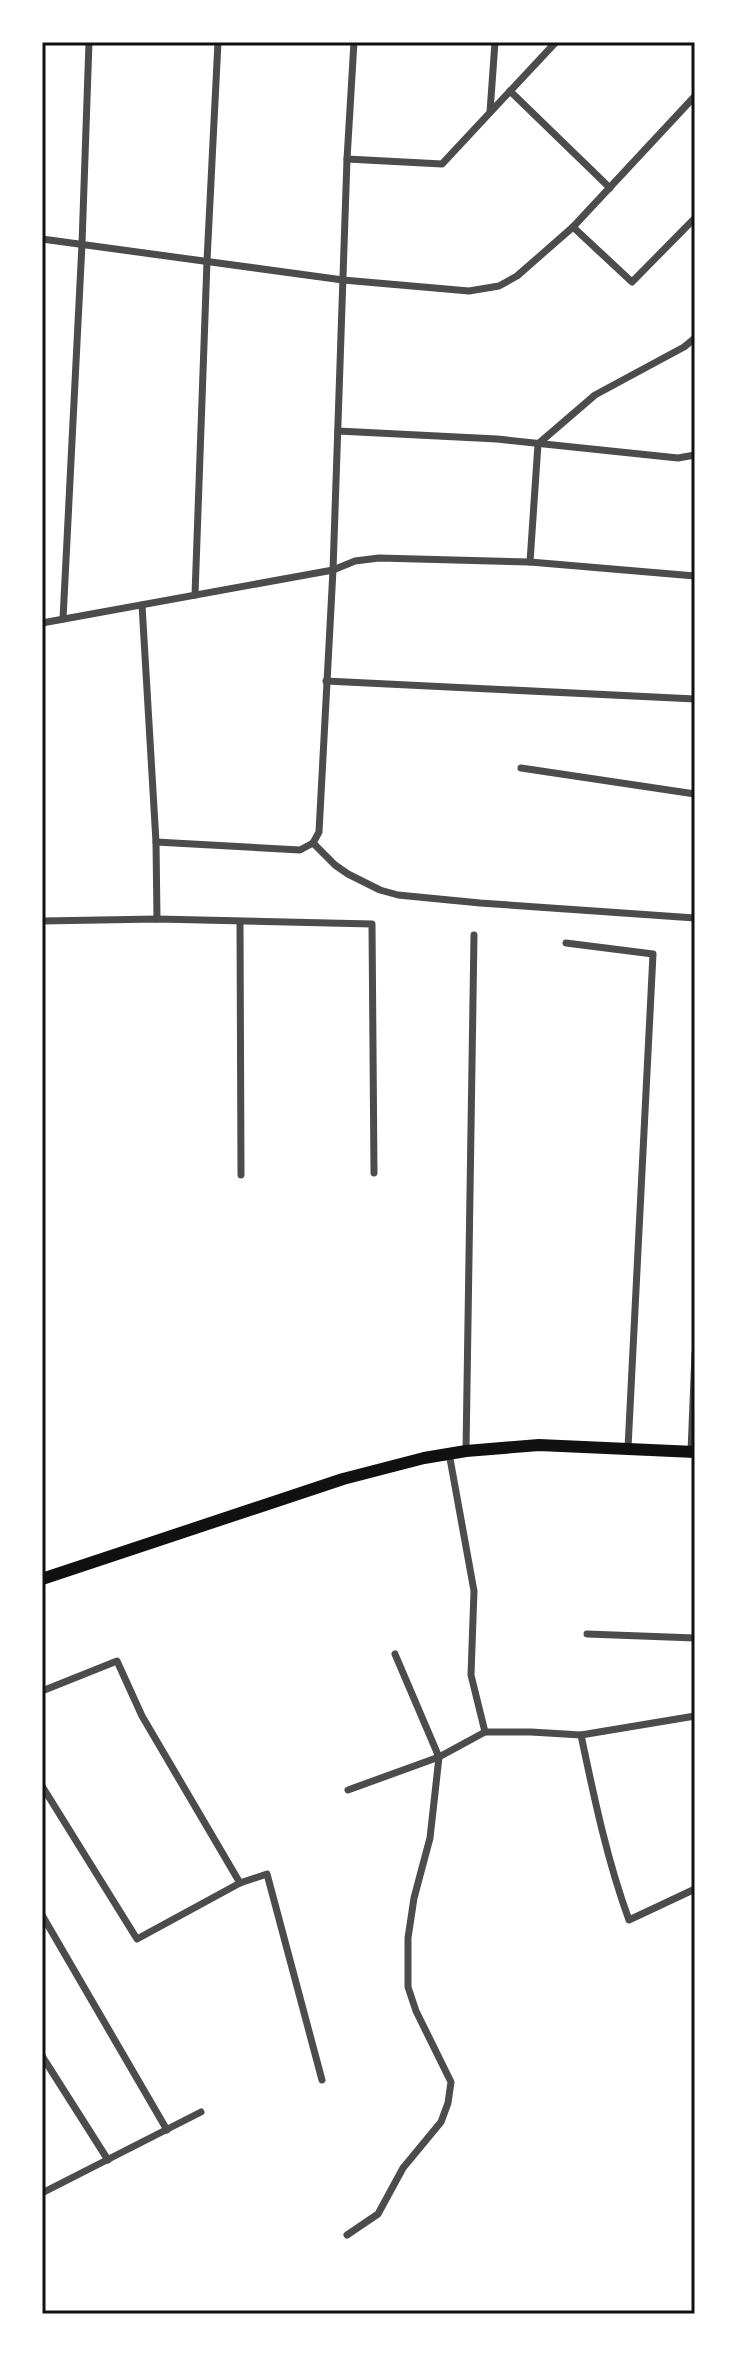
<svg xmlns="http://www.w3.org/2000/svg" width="737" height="2356" font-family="'Asap Condensed',sans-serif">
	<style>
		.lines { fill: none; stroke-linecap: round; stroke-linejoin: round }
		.minor { stroke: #4c4c4c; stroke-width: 7 }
		.primary { stroke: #111; stroke-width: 12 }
		.neatline { fill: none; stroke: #111; stroke-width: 3 }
	</style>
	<rect width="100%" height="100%" fill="#fff"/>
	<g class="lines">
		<g class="minor">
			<polyline points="510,91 610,188"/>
			<polyline points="490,112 495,42"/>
			<polyline points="347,159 442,164 556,42"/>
			<polyline points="573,227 632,282 695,218"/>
			<polyline points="42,239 343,280 469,291 499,286 517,276 573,227 695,96"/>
			<polyline points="338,431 497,439 678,458 695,455"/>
			<polyline points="530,562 538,444 595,395 684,347 695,338"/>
			<polyline points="195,595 207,261 218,42"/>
			<polyline points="142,605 156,842 157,919"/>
			<polyline points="63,619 82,244 89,42"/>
			<polyline points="42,623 333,570 355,561 379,558 530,562 695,576"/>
			<polyline points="326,681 695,699"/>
			<polyline points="521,768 695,794"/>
			<polyline points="156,842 300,850 313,843 319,832 333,570 347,159 354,42"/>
			<polyline points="313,843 335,865 348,874 380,890 398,895 480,903 695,918"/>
			<polyline points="42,921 157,919 372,924 374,1173"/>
			<polyline points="240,922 241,1175"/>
			<polyline points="566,943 653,954 628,1448"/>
			<polyline points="466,1451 474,935"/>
			<polyline points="691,1452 695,1353"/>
			<polyline points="449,1453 474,1591 471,1675 485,1732"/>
			<polyline points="587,1634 695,1638"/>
			<polyline points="42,1691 117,1661 142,1716 240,1883"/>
			<path d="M 581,1735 C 594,1797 607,1860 629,1920 L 695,1889"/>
			<polyline points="42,1786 137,1939 240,1883 267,1874 322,2080"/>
			<polyline points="348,1790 439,1757 485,1732 531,1732 581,1735 695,1716"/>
			<polyline points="42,1915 167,2130"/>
			<polyline points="42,2056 108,2160"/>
			<polyline points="42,2193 201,2112"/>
			<polyline points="347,2235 378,2214 403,2168 441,2122 448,2103 451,2082 416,2011 408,1987 408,1938 414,1898 430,1838 439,1757 395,1654"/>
		</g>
		<polyline class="primary" points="42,1579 343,1479 424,1458 466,1451 539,1445 695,1452"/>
	</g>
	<rect width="737" height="2356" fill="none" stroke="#ffffff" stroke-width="88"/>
	<rect x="44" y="44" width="649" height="2268" class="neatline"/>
</svg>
